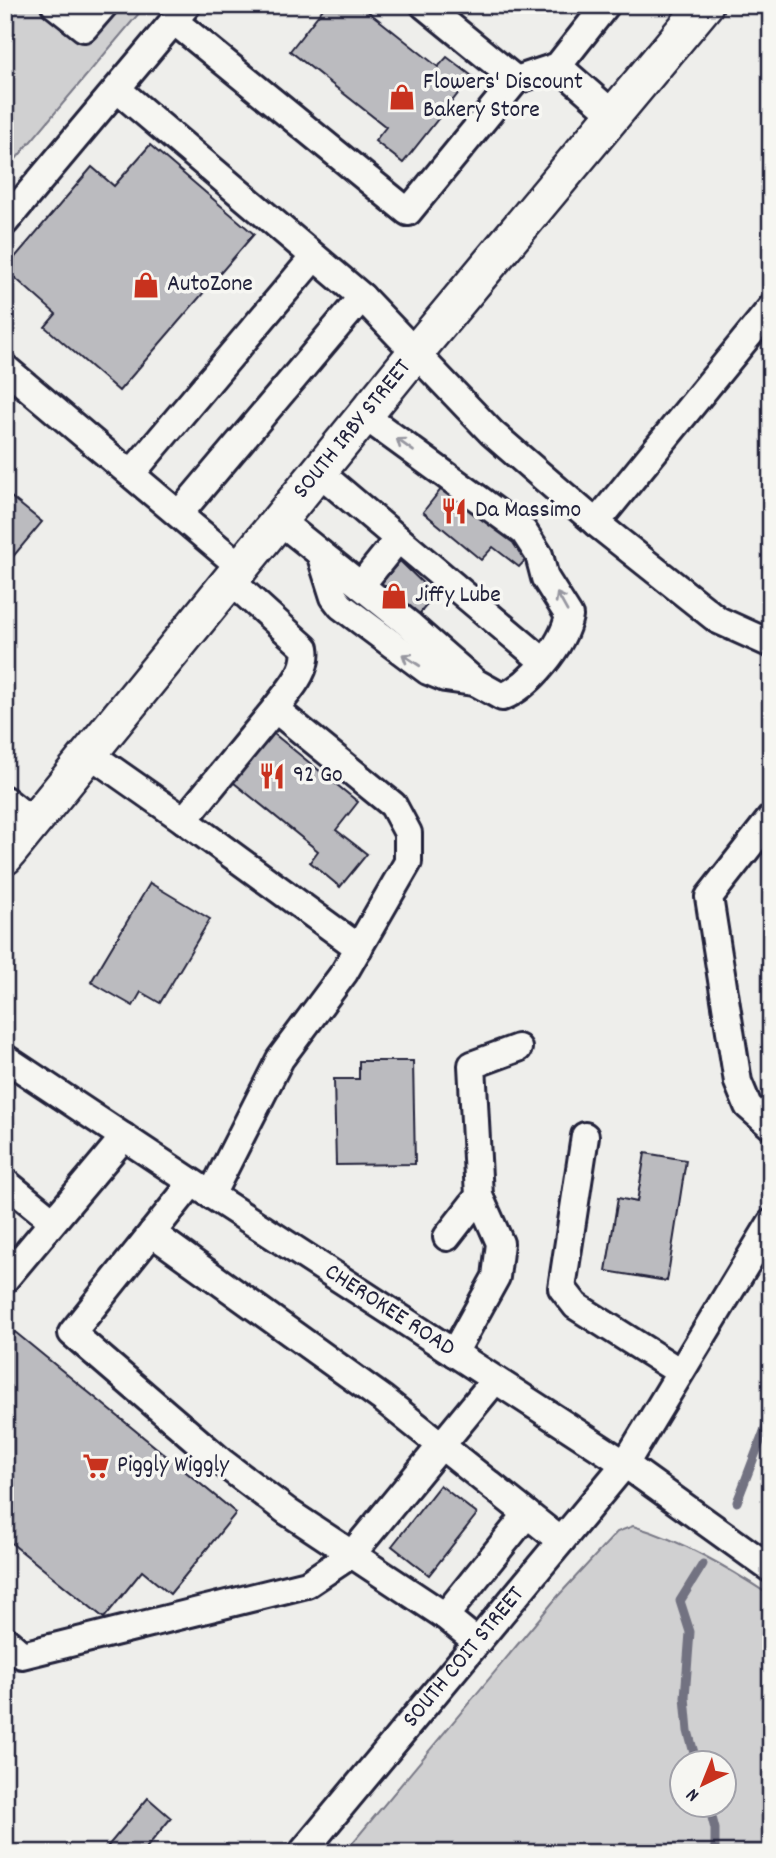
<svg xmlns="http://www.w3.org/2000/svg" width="776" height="1858" font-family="Dekko,sans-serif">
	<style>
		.green { fill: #d0d0d1; stroke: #797986; stroke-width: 2; fill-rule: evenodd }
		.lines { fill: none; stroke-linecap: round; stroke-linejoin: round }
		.stream { stroke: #727281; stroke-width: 9 }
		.building { fill: #bbbbbf; stroke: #22223b; stroke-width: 2 }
		.minor-casing { stroke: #22223b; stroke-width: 32 }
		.major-casing { stroke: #22223b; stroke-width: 40 }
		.minor { stroke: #f6f6f2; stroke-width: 26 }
		.major { stroke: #f6f6f2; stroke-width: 35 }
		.oneway { stroke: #9797a0 }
		.labels { text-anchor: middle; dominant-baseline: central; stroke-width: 7; stroke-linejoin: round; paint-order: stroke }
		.poi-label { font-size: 24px; fill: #22223b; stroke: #f6f6f2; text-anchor: start }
		.street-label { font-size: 24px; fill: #22223b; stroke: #f6f6f2 }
	</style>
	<rect width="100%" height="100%" fill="#eeeeeb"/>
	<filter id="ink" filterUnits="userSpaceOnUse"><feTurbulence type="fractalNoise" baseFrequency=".0143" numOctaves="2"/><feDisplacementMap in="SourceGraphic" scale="14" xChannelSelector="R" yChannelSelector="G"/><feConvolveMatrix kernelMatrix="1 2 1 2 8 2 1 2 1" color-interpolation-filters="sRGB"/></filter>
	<g filter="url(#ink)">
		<g class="green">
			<polygon points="5,5 146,5 5,172"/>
			<path d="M 633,1526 C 683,1541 727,1567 771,1596 L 771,1853 L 344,1853 L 558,1596 L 617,1532 ZM 682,1764 L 724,1764 L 724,1806 L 682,1806 Z"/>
		</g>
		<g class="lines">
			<g class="stream">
				<polyline points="737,1502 771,1413"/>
				<polyline points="697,1764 688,1731 685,1697 690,1632 680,1601 703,1564"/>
				<polyline points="709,1806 715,1829 715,1853"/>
			</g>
		</g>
		<g class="building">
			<polygon points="326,5 360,5 438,67 447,57 472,76 403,163 375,141 386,127 290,51"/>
			<polygon points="150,145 254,234 119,391 45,327 56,314 5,269 92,167 114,186"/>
			<polygon points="446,483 531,554 519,567 493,547 481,560 423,512"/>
			<polygon points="5,492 42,522 6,565 5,564"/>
			<polygon points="400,561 435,595 397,641 358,610"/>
			<polygon points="268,729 358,802 336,830 367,854 340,887 310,862 318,851 228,778"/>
			<polygon points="150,883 210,919 160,1003 141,992 133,1006 91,982"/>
			<polygon points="359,1061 413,1061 415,1164 336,1165 334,1079 359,1079"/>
			<polygon points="645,1153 686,1160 667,1281 606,1271 618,1198 637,1202"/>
			<polygon points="15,1332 236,1513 170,1594 142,1571 104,1618 5,1538 5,1345"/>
			<polygon points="440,1485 477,1514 429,1575 392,1546"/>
			<polygon points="148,1798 171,1818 142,1853 102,1853"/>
		</g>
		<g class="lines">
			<g class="minor-casing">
				<g id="minor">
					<polyline points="55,5 84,28 104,5"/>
					<polyline points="424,5 516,80"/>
					<polyline points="174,21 408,212 516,80 558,66 606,5"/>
					<polyline points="558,66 614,115"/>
					<polyline points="117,89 362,297 492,433 596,523 718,620 771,644"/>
					<polyline points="5,222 187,5"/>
					<polyline points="5,368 242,568"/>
					<polyline points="320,473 543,661"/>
					<polyline points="131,474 314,257"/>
					<polyline points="179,514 362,297"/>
					<path d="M 280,521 L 411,626 L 475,682 L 502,697 C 530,686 563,645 569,616 L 545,578 L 539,555 L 524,532 L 366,417"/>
					<polyline points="596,523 771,308"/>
					<polyline points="320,553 334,597 341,606 428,671 445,678 473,682"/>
					<path d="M 231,581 L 305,648 C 309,671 288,691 275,709"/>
					<polyline points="361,585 398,539"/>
					<polyline points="90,754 184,820 275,709 393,805 408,833 408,862 344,973 280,1059 211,1195"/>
					<polyline points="5,800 34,823"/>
					<polyline points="771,818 709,897 738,1082 748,1106 771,1126"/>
					<polyline points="184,820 359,948"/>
					<path id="s1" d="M 5,1058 L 211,1195 L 625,1464 L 771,1569"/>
					<polyline points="585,1136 562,1288 576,1306 680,1372"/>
					<polyline points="5,1182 53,1221"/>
					<polyline points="192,1183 72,1333 223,1463 288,1512 445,1616"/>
					<polyline points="152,1233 383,1399 527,1514"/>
					<polyline points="447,1237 479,1196 472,1065 518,1048"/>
					<polyline points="5,1279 124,1137"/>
					<polyline points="454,1353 496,1277 500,1243 479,1196"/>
					<polyline points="5,1640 22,1655 307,1584 352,1554 495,1380"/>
					<polyline points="477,1642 445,1616 527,1514 561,1541"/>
					<path id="s2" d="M 302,1853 L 625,1464 L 771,1223"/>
				</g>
			</g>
			<g class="major-casing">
				<g id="major">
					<path id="s3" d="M 5,857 L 416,352 L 705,5"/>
				</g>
			</g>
			<use href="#minor" class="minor"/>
			<use href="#major" class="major"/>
		</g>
		<defs><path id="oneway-shaft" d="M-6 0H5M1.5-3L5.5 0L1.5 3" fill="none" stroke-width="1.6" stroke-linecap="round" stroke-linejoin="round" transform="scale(1.75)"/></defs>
		<g class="oneway">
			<use href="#oneway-shaft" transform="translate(405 445) rotate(-144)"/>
			<use href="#oneway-shaft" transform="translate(562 602) rotate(-119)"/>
			<use href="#oneway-shaft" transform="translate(411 660) rotate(-147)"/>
		</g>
	</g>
	<defs>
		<g id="shop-bare" transform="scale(2.1)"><path d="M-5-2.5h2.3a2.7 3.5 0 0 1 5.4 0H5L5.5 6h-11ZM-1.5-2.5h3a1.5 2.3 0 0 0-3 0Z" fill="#c8321e" stroke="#f6f6f2" stroke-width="2.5" paint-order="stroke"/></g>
		<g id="restaurant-bare" transform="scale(2.1)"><path d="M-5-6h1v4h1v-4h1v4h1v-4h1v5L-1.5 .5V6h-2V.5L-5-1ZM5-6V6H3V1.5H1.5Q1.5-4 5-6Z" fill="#c8321e" stroke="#f6f6f2" stroke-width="2.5" paint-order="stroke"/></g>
		<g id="supermarket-bare" transform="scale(2.1)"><path d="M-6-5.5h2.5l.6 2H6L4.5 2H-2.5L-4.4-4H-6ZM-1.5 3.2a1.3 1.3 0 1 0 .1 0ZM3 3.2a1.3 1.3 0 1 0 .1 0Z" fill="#c8321e" stroke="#f6f6f2" stroke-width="2.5" paint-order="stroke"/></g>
	</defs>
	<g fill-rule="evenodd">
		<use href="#shop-bare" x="402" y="97"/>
		<use href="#shop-bare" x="146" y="285"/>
		<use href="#restaurant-bare" x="454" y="511"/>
		<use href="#shop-bare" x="394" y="596"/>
		<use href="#restaurant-bare" x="272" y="776"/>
		<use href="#supermarket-bare" x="96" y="1466"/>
	</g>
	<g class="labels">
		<g class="poi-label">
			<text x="423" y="83">Flowers' Discount<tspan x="423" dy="28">Bakery Store</tspan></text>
			<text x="167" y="285">AutoZone</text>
			<text x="475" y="511">Da Massimo</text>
			<text x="415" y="596">Jiffy Lube</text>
			<text x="293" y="776">92 Go</text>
			<text x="117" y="1466">Piggly Wiggly</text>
		</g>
		<g class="street-label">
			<text stroke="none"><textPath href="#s3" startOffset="551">SOUTH IRBY STREET</textPath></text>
			<text stroke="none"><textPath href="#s1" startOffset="460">CHEROKEE ROAD</textPath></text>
			<text stroke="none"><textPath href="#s2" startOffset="254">SOUTH COIT STREET</textPath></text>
		</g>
	</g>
	<rect width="776" height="1858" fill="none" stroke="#f6f6f2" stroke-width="28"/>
	<rect x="14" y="14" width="748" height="1830" fill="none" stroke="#22223b" stroke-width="2.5" filter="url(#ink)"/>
	<g transform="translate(703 1784) rotate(223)"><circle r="33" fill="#f6f6f2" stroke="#a1a1a9" stroke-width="2"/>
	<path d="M0-5L12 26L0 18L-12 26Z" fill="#c8321e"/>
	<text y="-10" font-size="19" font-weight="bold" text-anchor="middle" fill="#22223b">N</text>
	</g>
</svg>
